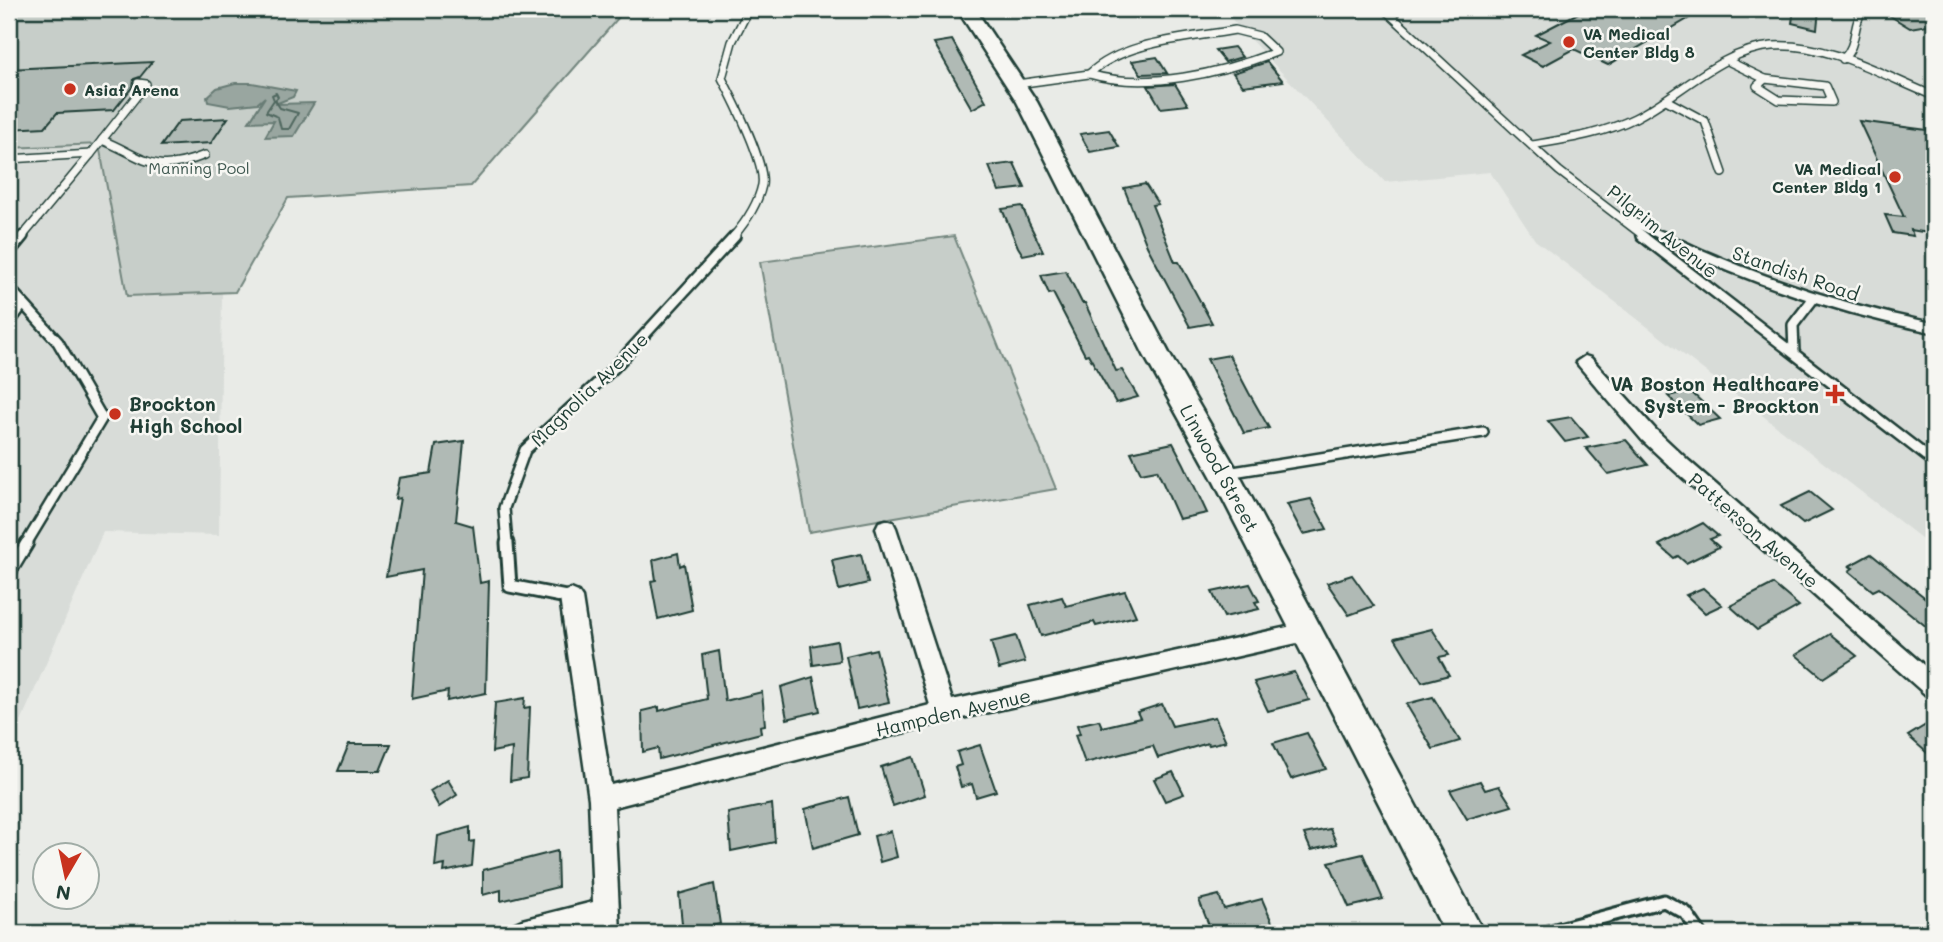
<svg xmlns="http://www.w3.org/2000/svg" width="1943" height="942" font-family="Mali,sans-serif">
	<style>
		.built { fill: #d8dcd8 }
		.green { fill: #c7cec9; stroke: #73867e; stroke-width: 2 }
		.water { fill: #99a6a0; stroke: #687c75; stroke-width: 2 }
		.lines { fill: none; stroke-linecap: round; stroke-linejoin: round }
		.shore { stroke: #50675f; stroke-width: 2 }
		.stream { stroke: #687c75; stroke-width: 4.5 }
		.building { fill: #b0bab5; stroke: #1f3d34; stroke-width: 2 }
		.lane-far2-casing { stroke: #1f3d34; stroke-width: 10 }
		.lane-far1-casing { stroke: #1f3d34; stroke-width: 14 }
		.lane-casing { stroke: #1f3d34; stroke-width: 17 }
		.street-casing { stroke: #1f3d34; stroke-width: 5 }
		.secondary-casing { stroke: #1f3d34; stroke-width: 5 }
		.lane-far2 { stroke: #f6f6f2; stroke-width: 7 }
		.lane-far1 { stroke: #f6f6f2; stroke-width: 9 }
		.lane { stroke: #f6f6f2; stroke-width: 11 }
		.street { fill: #f6f6f2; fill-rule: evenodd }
		.secondary { fill: #f6f6f2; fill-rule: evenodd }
		.poi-dot { fill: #c8321e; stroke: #f6f6f2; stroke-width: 2.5 }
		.labels { text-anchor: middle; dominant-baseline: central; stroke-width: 5; stroke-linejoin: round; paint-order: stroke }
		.far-poi-label { font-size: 16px; font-weight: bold; fill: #1f3d34; stroke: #f6f6f2; text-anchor: start }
		.far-park-label { font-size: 16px; fill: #415a52; stroke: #f6f6f2 }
		.street-label { font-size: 19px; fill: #1f3d34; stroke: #f6f6f2 }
		.poi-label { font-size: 19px; font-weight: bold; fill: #1f3d34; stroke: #f6f6f2; text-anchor: end }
	</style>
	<rect width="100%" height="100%" fill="#e9ebe7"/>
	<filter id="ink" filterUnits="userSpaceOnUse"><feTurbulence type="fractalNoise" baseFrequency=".0143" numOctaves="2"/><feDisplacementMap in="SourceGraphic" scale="14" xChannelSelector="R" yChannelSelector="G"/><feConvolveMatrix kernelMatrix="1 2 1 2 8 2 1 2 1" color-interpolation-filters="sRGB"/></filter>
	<g filter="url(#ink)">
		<g class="built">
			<polygon points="1226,9 1934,9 1934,548 1535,240 1490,172 1385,182 1234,22"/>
			<polygon points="99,144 127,296 222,292 219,535 103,532 9,749 9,148"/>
		</g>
		<g class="green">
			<polygon points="9,9 626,9 471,186 288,198 235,292 127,296 99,144 9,148"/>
			<polygon points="954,236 1056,489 809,532 760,262"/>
		</g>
		<polygon class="water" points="235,83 252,83 296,91 293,97 275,104 314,103 294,136 265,137 274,121 249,122 265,97 258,103 230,106 208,102 207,97 217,88"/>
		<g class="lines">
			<polygon class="shore" points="276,93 278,97 275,100 280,108 298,113 289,129 281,129 278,117 266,112 274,100 272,95"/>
			<polyline class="stream" points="1313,9 1315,11"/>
		</g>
		<g class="building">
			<polygon points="1597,9 1705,9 1608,65 1574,49 1543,66 1521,55 1550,41 1536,35 1584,10 1589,13"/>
			<polygon points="1794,9 1819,9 1817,29 1792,23"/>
			<polygon points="1934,9 1934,24 1910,28 1887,14"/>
			<polygon points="952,40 986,101 972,109 934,43"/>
			<polygon points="1234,47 1242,57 1225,62 1215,50"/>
			<polygon points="1157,57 1167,73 1141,74 1132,61"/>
			<polygon points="152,62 140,77 134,79 133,86 114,110 57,113 45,127 9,129 9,69"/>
			<polygon points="1267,62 1283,81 1243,86 1233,73"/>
			<polygon points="1175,84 1188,105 1161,108 1148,86"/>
			<polygon points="228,118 211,143 161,146 179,121"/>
			<polygon points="1859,121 1934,131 1934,234 1911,230 1913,236 1893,233 1885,215 1904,217"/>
			<polygon points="1109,130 1119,147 1090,152 1080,134"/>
			<polygon points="1014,163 1025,188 999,191 989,166"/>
			<polygon points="1145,184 1158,204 1152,205 1175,262 1179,262 1212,323 1190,327 1147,246 1124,188"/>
			<polygon points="1022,206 1029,223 1043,251 1023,255 1018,247 1002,209"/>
			<polygon points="1066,271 1082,303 1085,303 1116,371 1122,370 1138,397 1116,403 1088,354 1085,355 1053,293 1049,294 1041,275"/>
			<polygon points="1229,355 1249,393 1269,428 1244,433 1207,359"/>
			<polygon points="1690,391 1720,419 1698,425 1668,396"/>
			<polygon points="1571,417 1588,437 1565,442 1548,421"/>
			<polygon points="1626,440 1648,465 1608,474 1586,448"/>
			<polygon points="464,441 456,521 473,526 480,583 489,581 486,693 447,701 448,691 412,699 422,570 386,577 400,498 395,499 399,478 431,473 436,445"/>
			<polygon points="1173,443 1184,464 1207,513 1179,519 1157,470 1141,473 1131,452"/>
			<polygon points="1810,492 1832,510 1803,524 1781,506"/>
			<polygon points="1311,499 1327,529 1303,534 1287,504"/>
			<polygon points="1703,523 1718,536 1710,539 1719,547 1686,563 1678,556 1674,558 1659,545"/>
			<polygon points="678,553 680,566 684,564 692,610 658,619 651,581 656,580 653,560"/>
			<polygon points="861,554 868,583 839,590 832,560"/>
			<polygon points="1871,554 1934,605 1934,633 1879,588 1873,591 1849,571 1853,568 1849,566"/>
			<polygon points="1352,575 1374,606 1349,615 1327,583"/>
			<polygon points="1250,584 1259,601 1255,602 1259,609 1224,617 1212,592"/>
			<polygon points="1773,584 1799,606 1757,630 1730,606"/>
			<polygon points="1703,588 1722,605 1705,613 1686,595"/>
			<polygon points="1125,591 1136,616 1096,626 1094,622 1041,636 1030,605 1062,597 1066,606"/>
			<polygon points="1432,629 1449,655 1439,657 1449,675 1422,682 1395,638"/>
			<polygon points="1830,634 1857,656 1823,678 1796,655"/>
			<polygon points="1016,636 1025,662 999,669 991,642"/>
			<polygon points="837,641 840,661 813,665 811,646"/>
			<polygon points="876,649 889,702 857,709 846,656"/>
			<polygon points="719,651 725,701 762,692 765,725 760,726 761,733 659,759 658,748 643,752 642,711 659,707 659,711 707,699 702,655"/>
			<polygon points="1294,672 1309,700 1268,711 1254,682"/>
			<polygon points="813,677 820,711 787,719 781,687"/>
			<polygon points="1433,697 1460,741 1433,749 1406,704"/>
			<polygon points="525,698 524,708 530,707 527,778 510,781 512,748 492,752 495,703"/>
			<polygon points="1162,704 1172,726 1215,717 1226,741 1209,745 1208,743 1158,758 1153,746 1085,763 1075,735 1080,734 1077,725 1099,720 1102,727 1140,718 1137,712"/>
			<polygon points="1934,720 1934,759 1908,736"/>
			<polygon points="1307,733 1326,769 1291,779 1273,743"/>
			<polygon points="349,744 391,744 380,771 338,771"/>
			<polygon points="980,745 996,791 976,797 972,784 961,787 955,767 961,765 957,752"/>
			<polygon points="913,757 925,795 893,806 881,767"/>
			<polygon points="1173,772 1184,794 1165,801 1154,779"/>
			<polygon points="448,780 457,795 439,807 430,791"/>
			<polygon points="1480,781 1485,790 1499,786 1512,806 1467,819 1450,790"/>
			<polygon points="849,797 858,835 813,848 805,809"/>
			<polygon points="772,804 775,842 731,851 728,813"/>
			<polygon points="470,827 470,842 474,841 472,866 444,872 445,865 435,867 438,836"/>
			<polygon points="1330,829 1337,844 1311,850 1304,834"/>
			<polygon points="891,831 897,857 880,862 874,836"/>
			<polygon points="557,851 558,887 501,901 501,890 483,895 483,870"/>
			<polygon points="1363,854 1383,899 1349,907 1329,862"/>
			<polygon points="714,884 720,924 683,933 679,894"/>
			<polygon points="1219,895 1224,909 1262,899 1274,927 1250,933 1212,933 1199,900"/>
		</g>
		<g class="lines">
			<g class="lane-far2-casing">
				<g id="lane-far2">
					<polyline points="1384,9 1559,171 1645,237"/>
					<path d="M 1235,30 L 1259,36 L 1276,52 C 1221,73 1146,91 1089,74 C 1126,40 1187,39 1235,30 Z"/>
					<path d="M 1843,59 C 1858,45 1852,25 1863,9"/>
					<polyline points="1730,62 1765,79"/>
					<polygon points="1765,79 1825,86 1832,102 1779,100 1757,86"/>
					<polyline points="1017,84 1089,74"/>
					<polyline points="1666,100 1705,121 1723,173"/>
					<path d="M 102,140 C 146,158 152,176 205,155"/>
					<path d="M 1532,145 C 1567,139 1603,134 1635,118 C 1679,96 1721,50 1772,46 C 1828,42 1884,76 1934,96"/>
					<polyline points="91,154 146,84 138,83"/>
					<polyline points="9,159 91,154 22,237"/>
					<polyline points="1631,221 1665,237"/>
					<path d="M 733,237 C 745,223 758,204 762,185 C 766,164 733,99 722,78 L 732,42 L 749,9"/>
				</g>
			</g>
			<g class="lane-far1-casing">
				<g id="lane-far1">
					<polyline points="1642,236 1934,462"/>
					<path d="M 1661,236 C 1748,278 1839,309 1934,328"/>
					<polyline points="9,253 23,236"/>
					<polyline points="9,288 58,342 102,418 26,544"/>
					<polyline points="9,323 23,304"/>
					<polyline points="1794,353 1793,325 1813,299"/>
					<polyline points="1227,473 1483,432"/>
					<polyline points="507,544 504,508 525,450 615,367 735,236"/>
				</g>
			</g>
			<g class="lane-casing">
				<g id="lane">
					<polyline points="507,543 510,586 571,598"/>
					<polyline points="9,573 27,543"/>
					<polyline points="1544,933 1664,901 1686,913 1700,933"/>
				</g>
			</g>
			<g class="street-casing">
				<g id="street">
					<polygon points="1585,356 1591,358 1656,430 1689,461 1934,674 1934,698 1926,695 1675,471 1642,440 1579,366 1576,362"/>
					<polygon points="886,520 893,522 896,528 952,700 1306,623 1314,625 1317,632 1314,639 1306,641 944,722 614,807 620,933 594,933 594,928 573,933 509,933 513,924 522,920 593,902 589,799 560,598 564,592 571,589 578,592 582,598 611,785 930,705 876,528 879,522"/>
				</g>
			</g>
			<g class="secondary-casing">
				<polygon id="secondary" points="957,9 975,9 1037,102 1170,355 1234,465 1484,933 1445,933 1211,476 1144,355 1017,102"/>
			</g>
			<use href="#lane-far2" class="lane-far2"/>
			<use href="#lane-far1" class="lane-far1"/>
			<use href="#lane" class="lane"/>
			<use href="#street" class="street"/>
			<use href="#secondary" class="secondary"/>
		</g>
	</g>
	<g class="poi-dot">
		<circle cx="1569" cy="42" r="7"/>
		<circle cx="70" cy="89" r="7"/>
		<circle cx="1895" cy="177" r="7"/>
		<path d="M1831.5 383.5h7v7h7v7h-7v7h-7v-7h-7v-7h7z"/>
		<circle cx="115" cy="414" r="7"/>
	</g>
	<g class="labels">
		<g class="far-poi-label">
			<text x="1583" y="33">VA Medical<tspan x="1583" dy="18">Center Bldg 8</tspan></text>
			<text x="84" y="89">Asiaf Arena</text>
			<text x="1881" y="168" text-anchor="end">VA Medical<tspan x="1881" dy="18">Center Bldg 1</tspan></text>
		</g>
		<g class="far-park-label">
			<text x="199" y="167">Manning Pool</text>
		</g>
		<g class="street-label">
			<text transform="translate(1663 231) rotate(39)">Pilgrim Avenue</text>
			<text transform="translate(1796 273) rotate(19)">Standish Road</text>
			<text transform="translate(589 389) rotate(-44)">Magnolia Avenue</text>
			<text transform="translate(1220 468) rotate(61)">Linwood Street</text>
			<text transform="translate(1754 530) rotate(41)">Patterson Avenue</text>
			<text transform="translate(953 712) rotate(-13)">Hampden Avenue</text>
		</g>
		<g class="poi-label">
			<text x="1819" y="383">VA Boston Healthcare<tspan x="1819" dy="22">System - Brockton</tspan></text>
			<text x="129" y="403" text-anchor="start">Brockton<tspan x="129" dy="22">High School</tspan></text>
		</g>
	</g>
	<rect width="1943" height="942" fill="none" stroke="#f6f6f2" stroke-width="35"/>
	<rect x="18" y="18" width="1908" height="907" fill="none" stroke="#1f3d34" stroke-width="2.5" filter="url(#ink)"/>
	<g transform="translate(66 876) rotate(189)"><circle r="33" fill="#f6f6f2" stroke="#a0aca6" stroke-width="2"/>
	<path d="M0-5L12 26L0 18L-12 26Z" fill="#c8321e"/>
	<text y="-10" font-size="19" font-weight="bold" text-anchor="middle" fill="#1f3d34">N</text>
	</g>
</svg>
